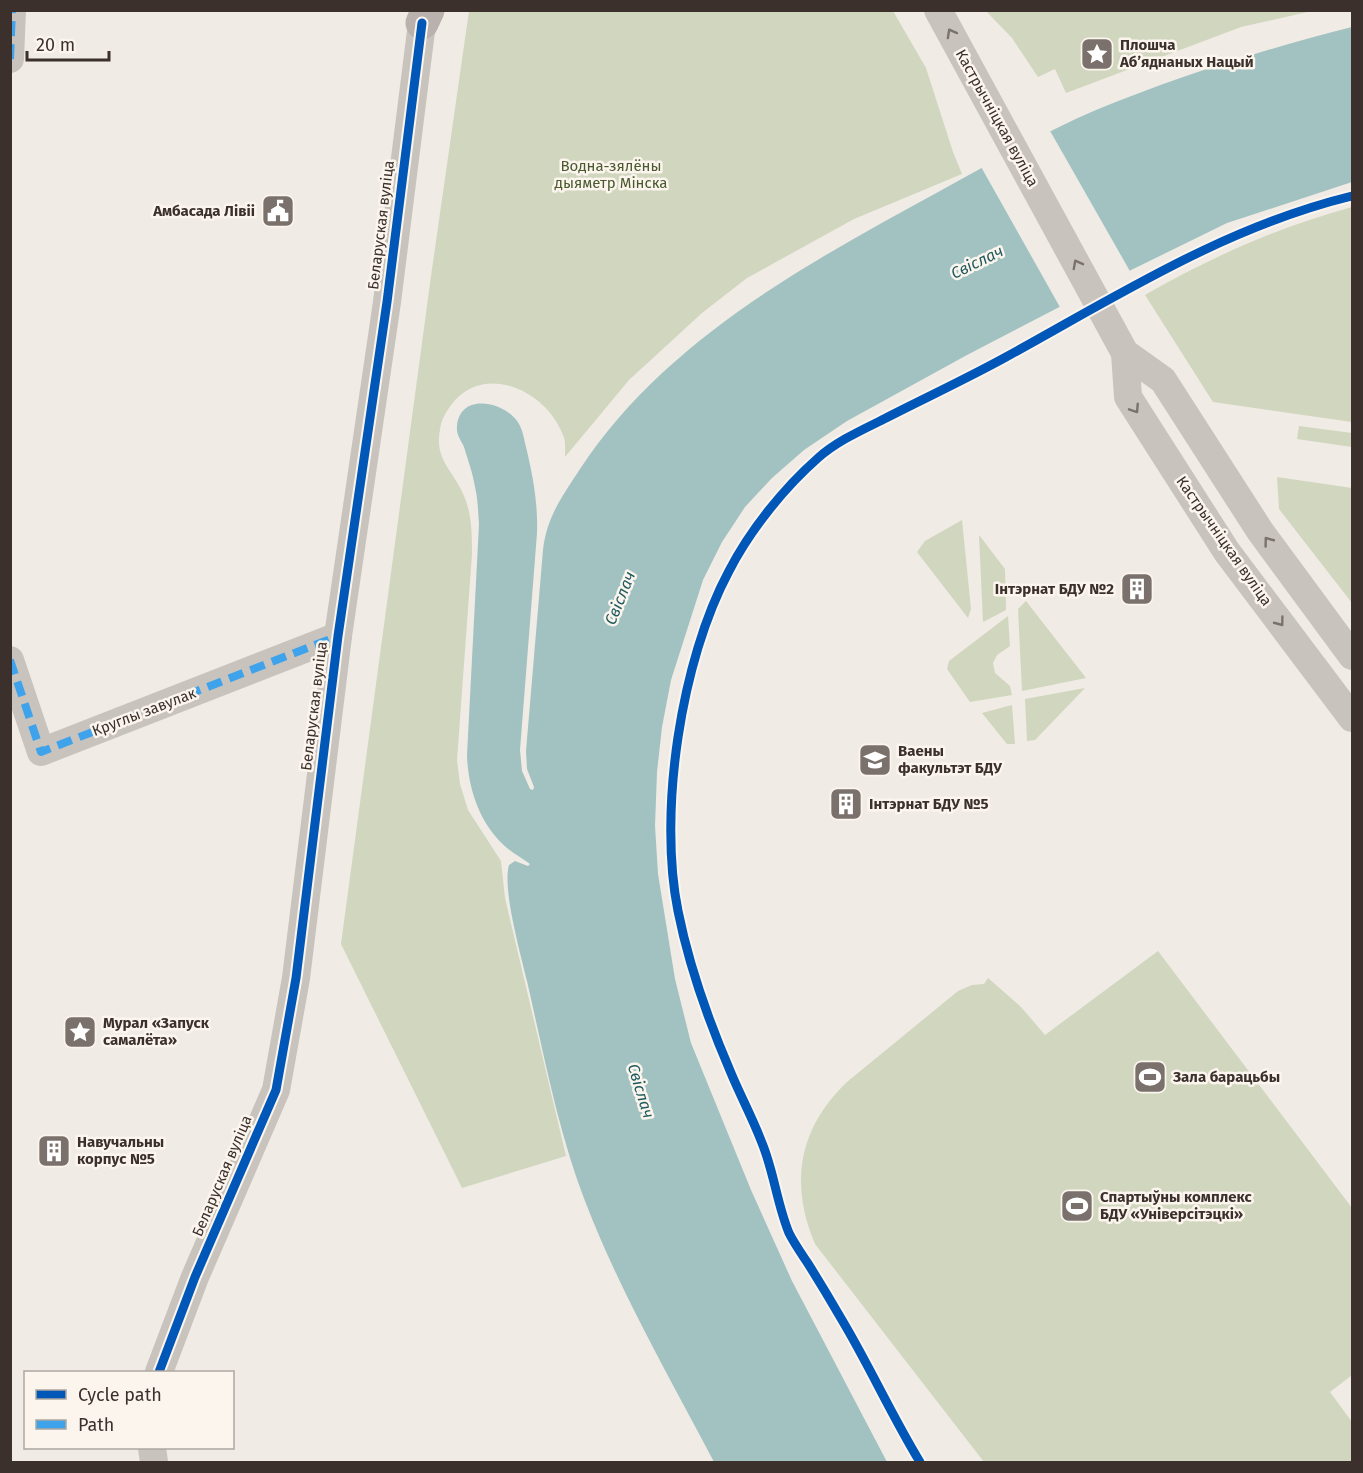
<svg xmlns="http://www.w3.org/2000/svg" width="1363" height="1473" font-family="'Fira Sans',sans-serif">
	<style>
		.green { fill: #d1d6bf }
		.water { fill: #a1c2c1 }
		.pier { fill: #f0ebe5 }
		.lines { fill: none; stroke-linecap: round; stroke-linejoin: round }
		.minor { stroke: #c9c3be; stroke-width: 28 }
		.major { stroke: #b8b1ad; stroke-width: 33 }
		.quiet { stroke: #3fa3eb; stroke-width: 8; stroke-dasharray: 15 8; stroke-linecap: butt }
		.cycleway-casing { stroke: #fbf5ee; stroke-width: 13 }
		.cycleway { stroke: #0057b8; stroke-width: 9 }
		.oneway { stroke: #7b726d }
		.labels { text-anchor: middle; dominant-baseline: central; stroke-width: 5; stroke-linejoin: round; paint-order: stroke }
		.poi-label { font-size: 15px; font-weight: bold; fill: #3b302b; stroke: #fbf5ee; text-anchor: start }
		.street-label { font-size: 15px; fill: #3b302b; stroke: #fbf5ee }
		.park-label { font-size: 15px; fill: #4a5a2e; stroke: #fbf5ee }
		.water-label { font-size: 16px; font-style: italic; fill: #1f5a5e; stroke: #fbf5ee }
	</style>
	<rect width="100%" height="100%" fill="#f0ebe5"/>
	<g class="green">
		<path d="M 469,11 L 893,11 L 926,68 L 953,152 L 962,174 L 854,219 L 747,278 L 702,313 L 629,380 L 565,457 C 565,450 566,441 563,435 C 547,391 484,361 451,405 C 446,412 441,420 440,430 C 434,460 454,471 464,496 C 472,514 472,535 472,554 L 457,760 L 460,784 L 468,810 L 501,861 L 505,898 L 566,1156 L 462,1188 L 341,944 L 431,276 Z"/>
		<polygon points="986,11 1312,11 1241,27 1066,93 1055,69 1038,77 1012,38"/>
		<path d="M 1352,207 L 1352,422 L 1213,402 L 1145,295 C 1213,256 1277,228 1352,207 Z"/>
		<polygon points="1299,426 1352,433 1352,447 1297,439"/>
		<polygon points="1277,477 1352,488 1352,603 1279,509"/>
		<polygon points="962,520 971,609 968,618 917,552 925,541"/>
		<polygon points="979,535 1005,569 1006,610 983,622"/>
		<polygon points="1026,601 1086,678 1022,691 1018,609"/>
		<polygon points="1008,616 1010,646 997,655 993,663 995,673 1010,686 1012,695 970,702 947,669 949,661"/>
		<polygon points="1085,688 1035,740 1027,741 1025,699"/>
		<polygon points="1012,705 1015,744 1007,744 982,713"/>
		<path d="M 1158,951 L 1352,1208 L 1352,1375 L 1330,1392 L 1352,1422 L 1352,1462 L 984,1462 L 815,1244 C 789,1183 799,1128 847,1082 L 958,991 L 972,985 L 984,984 L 988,978 L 1021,1007 L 1045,1035 Z"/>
	</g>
	<path class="water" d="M 1352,27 L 1352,182 L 1227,223 L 1121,275 L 967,355 L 847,421 L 804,450 L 772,478 L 745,507 L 722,542 L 703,580 L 671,680 L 662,727 L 657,772 L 655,826 L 658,874 L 675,979 L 691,1043 L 751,1190 L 792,1281 L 887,1462 L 714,1462 C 670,1378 619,1290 585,1201 C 558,1131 544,1055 527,981 C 521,955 502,889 509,865 L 515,861 L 528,866 L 530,864 C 522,858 514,854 507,848 C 480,825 468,789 467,755 L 479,524 C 478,512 478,499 475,487 C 473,474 468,460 464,447 C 461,440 456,435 457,426 C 460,391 507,402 519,424 C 523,431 524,439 526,447 C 533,476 538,503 537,533 L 520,750 L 522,771 L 530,789 L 533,790 L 534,787 L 527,769 L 526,751 L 543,550 C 547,516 562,497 580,469 C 665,340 808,263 940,191 C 991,163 1042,133 1096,110 C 1179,76 1265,49 1352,27 Z"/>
	<polygon class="pier" points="1049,129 1131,273 1061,309 980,165"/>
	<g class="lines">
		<g class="minor">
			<polyline points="938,10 1125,353 1163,380 1260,531 1352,656"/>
			<polyline points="10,59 12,10"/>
			<polyline points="1125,353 1128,397 1227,552 1352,718"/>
			<polyline points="10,660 41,752 338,636"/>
			<polyline points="159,1372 195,1277 276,1090 296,978 338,636 387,302 422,23"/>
			<polyline points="152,1448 154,1462"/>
		</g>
		<polyline class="major" points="422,23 428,10"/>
		<g class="quiet">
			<polyline points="10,59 12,10"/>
			<polyline points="10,660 41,752 338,636"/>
		</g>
		<g class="cycleway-casing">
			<g id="cycleway">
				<polyline points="159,1372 195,1277 276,1090 296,978 338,636 387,302 422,23"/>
				<path d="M 920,1462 C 892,1416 870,1367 842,1320 C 831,1301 819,1281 807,1262 C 801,1253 794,1243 789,1233 C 777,1204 774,1172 762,1143 C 753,1119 741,1097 731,1073 C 709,1022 689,966 678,911 C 658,812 681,660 729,571 C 750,530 784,488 818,458 C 837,441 862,430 884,419 C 925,398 966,379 1006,357 C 1119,295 1225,227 1352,196"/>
			</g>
		</g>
		<use href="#cycleway" class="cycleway"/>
	</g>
	<defs><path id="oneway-chevron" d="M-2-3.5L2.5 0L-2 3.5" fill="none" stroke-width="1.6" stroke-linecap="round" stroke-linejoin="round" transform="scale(1.5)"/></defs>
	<g class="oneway">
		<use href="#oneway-chevron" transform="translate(951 33) rotate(-119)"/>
		<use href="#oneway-chevron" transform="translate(1077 264) rotate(-118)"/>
		<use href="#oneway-chevron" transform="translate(1135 409) rotate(57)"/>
		<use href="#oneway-chevron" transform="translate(1268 541) rotate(-127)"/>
		<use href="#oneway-chevron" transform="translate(1280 622) rotate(53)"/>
	</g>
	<defs>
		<g id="sight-square" transform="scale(1.725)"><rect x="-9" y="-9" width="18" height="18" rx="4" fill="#7a716c" stroke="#fbf5ee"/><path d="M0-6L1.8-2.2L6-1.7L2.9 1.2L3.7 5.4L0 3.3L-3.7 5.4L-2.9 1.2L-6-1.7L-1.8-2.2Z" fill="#fff"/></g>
		<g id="civic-square" transform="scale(1.725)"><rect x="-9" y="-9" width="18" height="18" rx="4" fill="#7a716c" stroke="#fbf5ee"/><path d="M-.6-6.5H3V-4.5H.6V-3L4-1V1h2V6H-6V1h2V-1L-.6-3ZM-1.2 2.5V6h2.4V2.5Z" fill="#fff"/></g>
		<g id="building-square" transform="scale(1.725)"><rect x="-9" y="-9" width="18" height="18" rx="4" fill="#7a716c" stroke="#fbf5ee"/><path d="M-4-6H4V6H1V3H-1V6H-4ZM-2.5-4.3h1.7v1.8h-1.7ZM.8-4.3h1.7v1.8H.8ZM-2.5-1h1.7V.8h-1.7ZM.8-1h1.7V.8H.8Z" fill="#fff"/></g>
		<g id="university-square" transform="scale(1.725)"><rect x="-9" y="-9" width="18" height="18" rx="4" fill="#7a716c" stroke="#fbf5ee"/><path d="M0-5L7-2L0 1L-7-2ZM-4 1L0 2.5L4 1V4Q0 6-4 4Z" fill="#fff"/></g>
		<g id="stadium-square" transform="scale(1.725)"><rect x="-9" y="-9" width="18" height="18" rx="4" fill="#7a716c" stroke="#fbf5ee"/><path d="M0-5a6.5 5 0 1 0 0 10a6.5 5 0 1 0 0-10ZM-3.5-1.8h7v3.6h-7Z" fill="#fff"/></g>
	</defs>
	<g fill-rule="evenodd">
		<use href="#sight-square" x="1097" y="54"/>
		<use href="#civic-square" x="278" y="211"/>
		<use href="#building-square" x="1137" y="589"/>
		<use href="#university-square" x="875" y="760"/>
		<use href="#building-square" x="846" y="804"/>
		<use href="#sight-square" x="80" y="1032"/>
		<use href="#stadium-square" x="1150" y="1077"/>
		<use href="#building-square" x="54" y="1151"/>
		<use href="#stadium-square" x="1077" y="1206"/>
	</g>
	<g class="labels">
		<g class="poi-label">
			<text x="1120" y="45">Плошча<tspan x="1120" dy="17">Абʼяднаных Нацый</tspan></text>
			<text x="255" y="211" text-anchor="end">Амбасада Лівіі</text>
			<text x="1114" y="589" text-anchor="end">Інтэрнат БДУ №2</text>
			<text x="898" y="751">Ваены<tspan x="898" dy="17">факультэт БДУ</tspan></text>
			<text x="869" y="804">Інтэрнат БДУ №5</text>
			<text x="103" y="1023">Мурал «Запуск<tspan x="103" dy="17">самалёта»</tspan></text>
			<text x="1173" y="1077">Зала барацьбы</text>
			<text x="77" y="1142">Навучальны<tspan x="77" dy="17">корпус №5</tspan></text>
			<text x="1100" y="1197">Спартыўны комплекс<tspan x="1100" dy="17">БДУ «Універсітэцкі»</tspan></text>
		</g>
		<g class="street-label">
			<text transform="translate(997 118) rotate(61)">Кастрычніцкая вуліца</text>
			<text transform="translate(381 225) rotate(-83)">Беларуская вуліца</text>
			<text transform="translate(1224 541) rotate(55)">Кастрычніцкая вуліца</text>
			<text transform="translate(314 706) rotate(-83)">Беларуская вуліца</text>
			<text transform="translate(144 712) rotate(-21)">Круглы завулак</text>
			<text transform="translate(222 1176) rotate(-67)">Беларуская вуліца</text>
		</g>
		<g class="park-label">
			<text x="611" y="166">Водна-зялёны<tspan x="611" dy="17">дыяметр Мінска</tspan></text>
		</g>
		<g class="water-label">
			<text transform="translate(977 262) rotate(-26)">Свіслач</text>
			<text transform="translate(620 598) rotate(-68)">Свіслач</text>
			<text transform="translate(641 1091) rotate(73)">Свіслач</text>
		</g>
	</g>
	<rect width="1363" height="1473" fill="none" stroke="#3b302b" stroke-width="24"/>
	<rect x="24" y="1371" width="210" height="78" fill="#fbf5ee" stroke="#aea6a0" stroke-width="1.5"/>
	<rect x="36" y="1390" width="30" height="9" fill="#0057b8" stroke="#aea6a0" stroke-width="1.5"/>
	<text x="78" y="1401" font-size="18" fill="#3b302b">Cycle path</text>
	<rect x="36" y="1420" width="30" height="9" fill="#3fa3eb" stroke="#aea6a0" stroke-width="1.5"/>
	<text x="78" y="1431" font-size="18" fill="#3b302b">Path</text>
	<path d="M27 51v9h82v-9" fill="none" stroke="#3b302b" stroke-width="3"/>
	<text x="36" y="51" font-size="18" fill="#3b302b" stroke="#fbf5ee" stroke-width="4.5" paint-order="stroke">20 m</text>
</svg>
